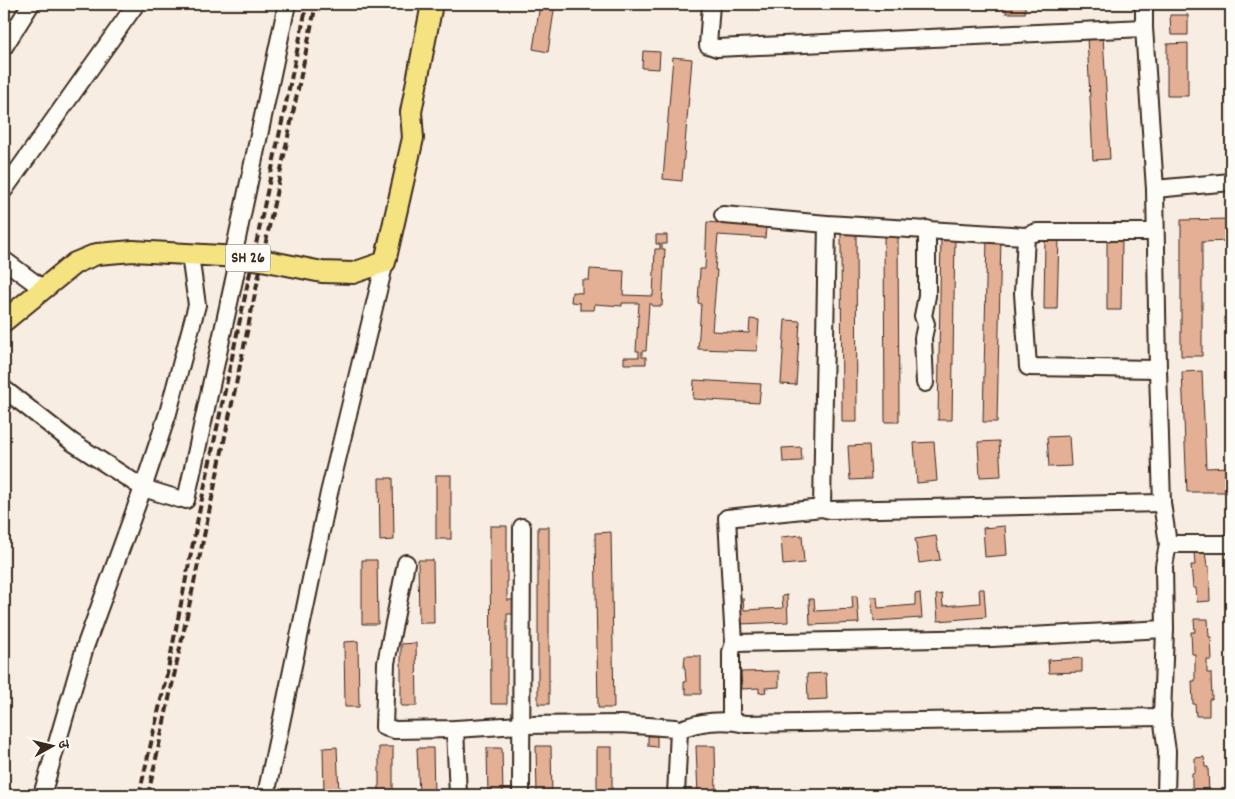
<svg xmlns="http://www.w3.org/2000/svg" width="1235" height="799" font-family="Dekko,'Playpen Sans Deva',sans-serif">
	<style>
		.building { fill: #e3af95; stroke: #3b2a1e }
		.lines { fill: none; stroke-linecap: round; stroke-linejoin: round }
		.minor-casing { stroke: #3b2a1e; stroke-width: 20 }
		.major-casing { stroke: #3b2a1e; stroke-width: 24 }
		.minor { stroke: #fdfcf7; stroke-width: 16 }
		.major { stroke: #f5e382; stroke-width: 20 }
		.rail { stroke: #3b2a1e; stroke-width: 4; stroke-dasharray: 8 4; stroke-linecap: butt }
		.labels { text-anchor: middle; dominant-baseline: central; stroke-width: 4; stroke-linejoin: round; paint-order: stroke }
		.shield { fill: #fdfcf7; stroke: #75695f; stroke-width: 1 }
		.shield-label { font-size: 16px; font-weight: bold; fill: #3b2a1e }
	</style>
	<rect width="100%" height="100%" fill="#f8ede3"/>
	<filter id="ink" filterUnits="userSpaceOnUse"><feTurbulence type="fractalNoise" baseFrequency=".02" numOctaves="2"/><feDisplacementMap in="SourceGraphic" scale="10" xChannelSelector="R" yChannelSelector="G"/><feConvolveMatrix kernelMatrix="1 2 1 2 8 2 1 2 1" color-interpolation-filters="sRGB"/></filter>
	<g filter="url(#ink)">
		<g class="building">
			<polygon points="540,4 555,4 548,52 533,49"/>
			<polygon points="874,4 896,4 896,8 874,9"/>
			<rect x="1006" y="4" width="19" height="9"/>
			<rect x="1088" y="4" width="19" height="2"/>
			<polygon points="1170,15 1188,15 1188,35 1171,35"/>
			<polygon points="1103,36 1110,159 1093,160 1087,37"/>
			<polygon points="1188,43 1188,96 1167,96 1167,44"/>
			<polygon points="643,51 660,52 659,69 642,68"/>
			<polygon points="673,57 692,59 682,181 663,179"/>
			<polygon points="1231,219 1231,241 1202,242 1202,356 1181,356 1181,220"/>
			<polygon points="707,222 766,227 765,238 718,235 715,270 717,270 712,331 749,333 750,319 759,320 757,351 698,349 701,304 698,303 700,269 705,269"/>
			<polygon points="841,234 856,234 857,422 842,422"/>
			<polygon points="656,235 667,235 667,244 662,244 662,249 665,249 662,306 652,306 652,304 649,304 646,351 642,351 642,357 646,357 646,364 624,364 624,357 639,357 639,351 636,351 639,303 622,303 622,306 595,304 594,310 580,310 580,303 571,302 572,292 582,293 582,280 589,280 590,269 624,271 623,295 653,296 655,249 660,249 660,244 656,244"/>
			<polygon points="884,235 898,235 899,422 885,422"/>
			<polygon points="941,235 955,236 952,420 938,420"/>
			<polygon points="987,236 1001,236 997,422 983,422"/>
			<polygon points="1045,237 1059,237 1057,309 1044,309"/>
			<polygon points="1107,238 1122,238 1121,310 1107,310"/>
			<polygon points="785,320 800,321 796,385 781,384"/>
			<polygon points="1202,371 1206,468 1231,467 1231,492 1187,492 1182,372"/>
			<polygon points="694,380 761,384 759,403 693,399"/>
			<polygon points="1069,436 1071,466 1049,467 1047,437"/>
			<polygon points="999,441 1001,476 980,477 978,442"/>
			<polygon points="934,442 937,481 917,483 914,443"/>
			<polygon points="869,445 871,479 850,480 848,446"/>
			<polygon points="801,447 802,461 783,462 782,448"/>
			<rect x="436" y="475" width="15" height="64"/>
			<polygon points="379,478 393,478 394,540 380,541"/>
			<polygon points="490,526 507,526 507,600 515,600 515,614 507,614 507,704 491,704"/>
			<polygon points="1005,526 1007,555 985,557 983,528"/>
			<rect x="538" y="527" width="11" height="177"/>
			<polygon points="611,532 614,708 598,708 595,533"/>
			<polygon points="802,535 804,563 783,565 781,537"/>
			<polygon points="936,536 940,560 919,563 915,539"/>
			<polygon points="1205,552 1207,566 1209,566 1210,601 1197,602 1196,588 1193,588 1191,565 1195,565 1194,553"/>
			<polygon points="362,560 377,560 378,624 362,624"/>
			<polygon points="418,560 433,560 434,623 419,623"/>
			<polygon points="979,589 984,589 986,617 938,621 936,595 942,594 943,606 980,603"/>
			<polygon points="920,593 922,618 874,621 871,597 877,597 878,608 915,605 915,594"/>
			<polygon points="787,595 788,622 740,624 738,598 743,598 744,610 783,608 782,596"/>
			<polygon points="852,596 857,596 859,623 810,625 809,599 814,599 815,611 853,609"/>
			<polygon points="1194,619 1208,619 1209,637 1211,637 1212,660 1207,660 1207,673 1211,673 1212,699 1209,699 1209,716 1196,716 1195,704 1193,704 1192,681 1195,681 1195,654 1192,654 1191,632 1195,632"/>
			<polygon points="358,641 359,707 345,707 344,642"/>
			<polygon points="416,643 417,706 401,706 401,644"/>
			<polygon points="685,656 701,656 701,694 686,694 686,689 684,689 684,682 686,682 685,668 684,668"/>
			<polygon points="1082,658 1082,672 1049,673 1048,660"/>
			<polygon points="779,671 779,687 765,688 766,692 759,693 759,688 742,689 741,672"/>
			<polygon points="826,673 827,699 808,700 807,674"/>
			<polygon points="648,736 657,736 657,747 648,746"/>
			<polygon points="536,746 551,746 552,795 537,795"/>
			<polygon points="696,746 715,746 716,795 698,795"/>
			<polygon points="337,747 339,795 324,795 323,748"/>
			<rect x="379" y="747" width="14" height="48"/>
			<rect x="597" y="747" width="15" height="48"/>
			<polygon points="417,748 433,748 434,795 419,795"/>
			<polygon points="487,748 502,748 503,795 488,795"/>
			<polygon points="1204,757 1205,767 1208,767 1209,795 1192,795 1192,773 1195,772 1195,758"/>
		</g>
		<g class="lines">
			<g class="minor-casing">
				<g id="minor">
					<polyline points="711,4 708,45 717,48 1144,28"/>
					<polyline points="1144,4 1144,28 1155,189 1158,369 1162,503 1168,544 1164,566 1165,629 1162,717 1167,751 1166,795"/>
					<polyline points="4,47 31,4"/>
					<polyline points="1155,189 1231,182"/>
					<polyline points="4,190 136,4"/>
					<polyline points="723,215 827,224 1026,236 1037,232 1155,232"/>
					<polyline points="1026,236 1023,293 1028,367 1158,369"/>
					<polyline points="233,257 287,4"/>
					<polyline points="4,260 43,289"/>
					<polyline points="925,383 923,338 926,324 923,316 927,296 927,229"/>
					<polyline points="4,389 72,442 143,488 179,499"/>
					<polyline points="186,500 239,257"/>
					<polyline points="822,508 827,224"/>
					<polyline points="1168,544 1231,544"/>
					<polyline points="406,563 386,663 384,727 395,730 455,729 521,725 621,724 675,728 679,730 676,795"/>
					<polyline points="734,643 992,638 1165,629"/>
					<polyline points="731,720 731,652 734,643 727,518 822,508 830,510 1162,503"/>
					<polyline points="455,729 458,795"/>
					<path d="M 679,730 C 699,721 724,719 746,724 L 1162,717"/>
					<polyline points="42,795 85,647 143,488 168,413 197,305 190,255"/>
					<polyline points="266,795 329,493 385,262"/>
					<polyline points="521,795 522,527"/>
				</g>
			</g>
			<g class="major-casing">
				<polyline id="major" points="4,321 75,263 97,254 133,251 239,257 262,260 322,272 353,273 385,262 413,138 411,112 432,4"/>
			</g>
			<use href="#minor" class="minor"/>
			<use href="#major" class="major"/>
			<g class="rail">
				<polyline points="139,795 167,674 199,513 307,4"/>
				<path d="M 148,795 C 206,532 260,268 316,4"/>
			</g>
		</g>
	</g>
	<g class="labels">
		<rect class="shield" x="225.5" y="244.5" width="45" height="27" rx="4"/>
		<g class="shield-label">
			<text x="248" y="258">SH 26</text>
		</g>
	</g>
	<rect width="1235" height="799" fill="none" stroke="#fdfcf7" stroke-width="20"/>
	<rect x="10" y="10" width="1215" height="779" fill="none" stroke="#3b2a1e" stroke-width="2" filter="url(#ink)"/>
	<g transform="translate(52 746) rotate(82)" stroke="#fdfcf7" stroke-width="4" paint-order="stroke">
	<path d="M0-4L9 19L0 12L-9 19Z" fill="#3b2a1e"/>
	<text y="-8" font-size="14" font-weight="bold" text-anchor="middle" fill="#3b2a1e">उ</text>
	</g>
</svg>
